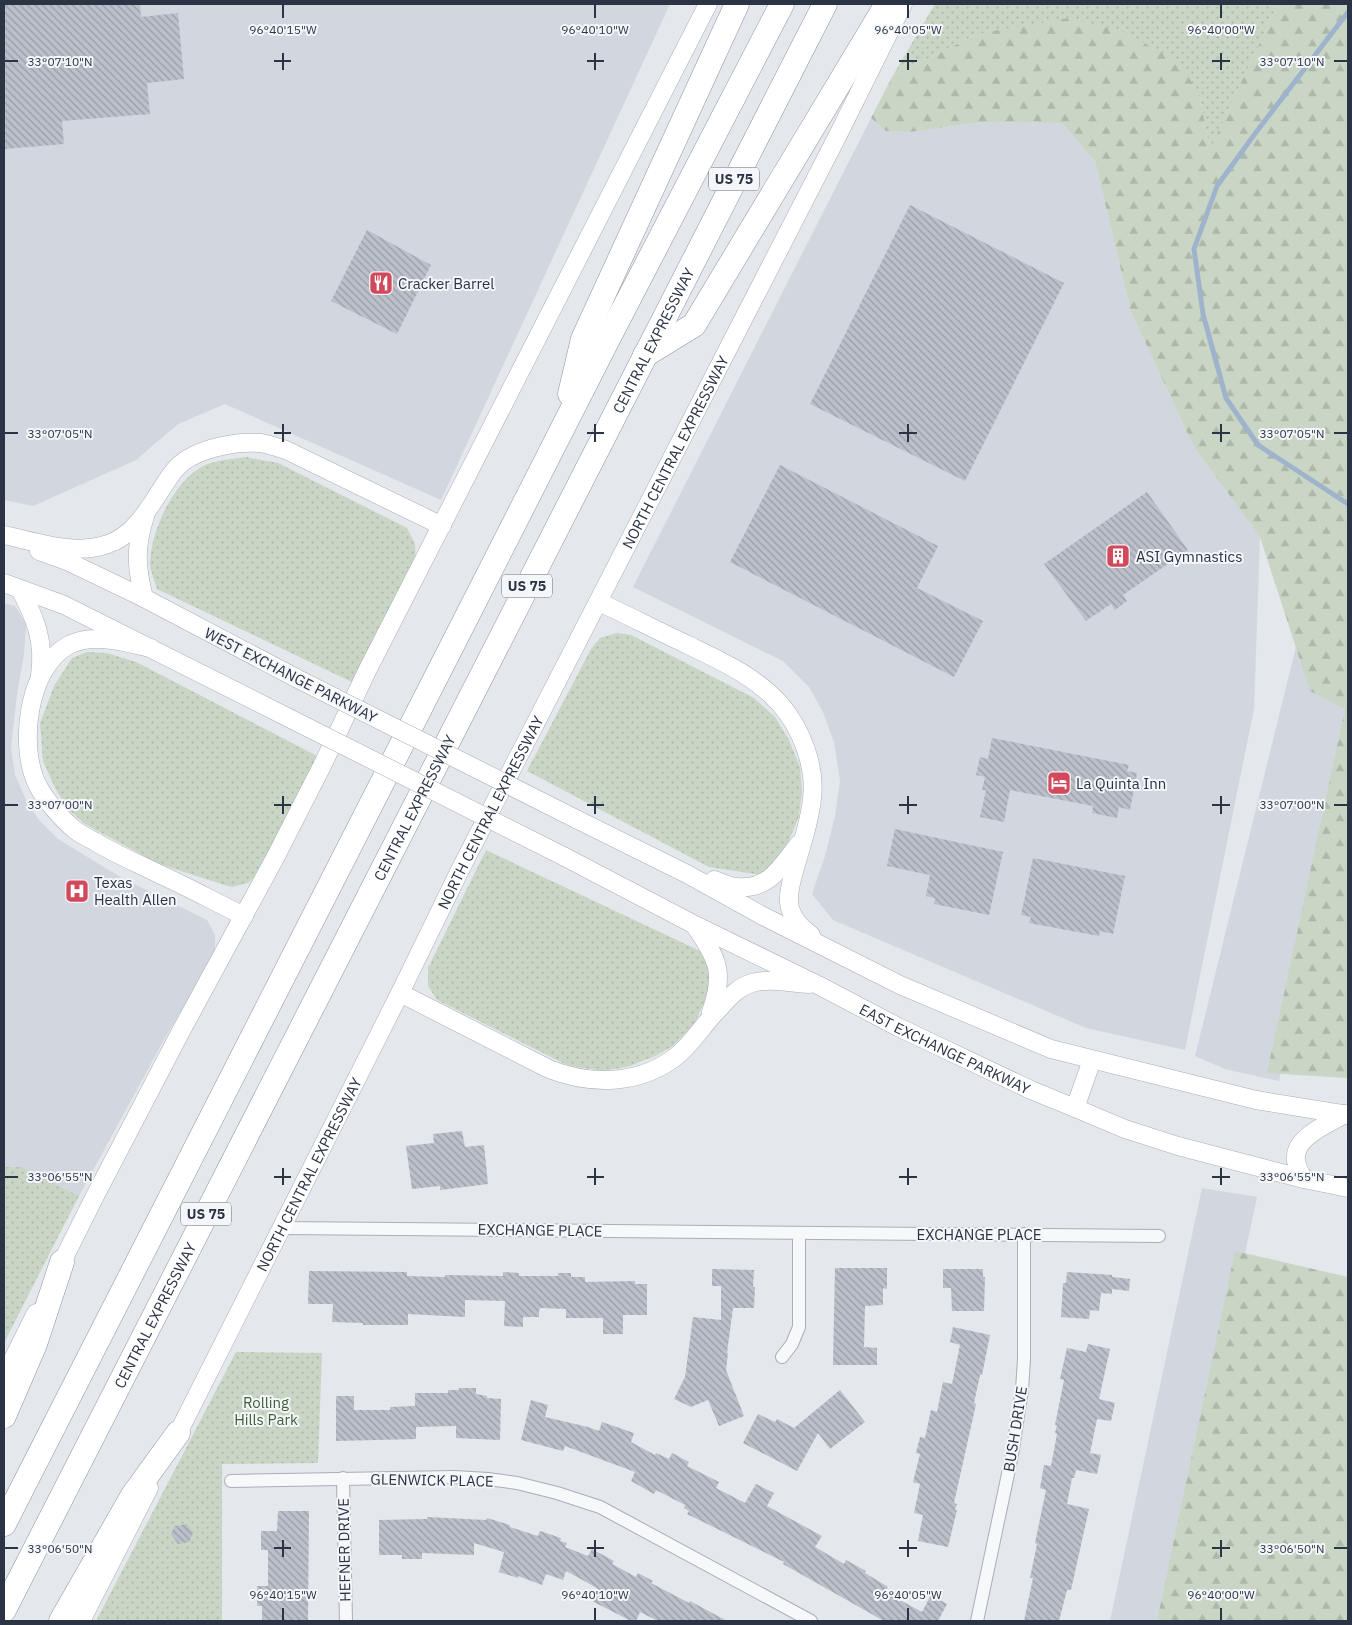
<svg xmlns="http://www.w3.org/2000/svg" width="1352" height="1625" font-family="'IBM Plex Sans',sans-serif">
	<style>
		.built { fill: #d2d6de }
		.green { fill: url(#green-dots) }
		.forest { fill: url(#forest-firs) }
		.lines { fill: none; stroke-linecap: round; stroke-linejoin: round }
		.stream { stroke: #9fb4cc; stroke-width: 5 }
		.building { fill: url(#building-back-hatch) }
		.street-casing { stroke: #a9aeb7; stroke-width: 14 }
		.secondary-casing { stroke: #a9aeb7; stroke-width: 19 }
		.highway-casing { stroke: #8b94a3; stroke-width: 25 }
		.street { stroke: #f7f8fa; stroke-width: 12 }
		.secondary { stroke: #fff; stroke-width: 18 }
		.highway { stroke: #fff; stroke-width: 24 }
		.secondary-bridge-casing { stroke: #a9aeb7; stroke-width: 19; stroke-linecap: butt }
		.secondary-bridge { stroke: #fff; stroke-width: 18 }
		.ticks { fill: none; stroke: #2b3445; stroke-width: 2 }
		.labels { text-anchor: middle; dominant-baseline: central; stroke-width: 4; stroke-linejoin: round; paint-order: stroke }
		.shield { fill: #f4f6f9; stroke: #676e7b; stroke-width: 1 }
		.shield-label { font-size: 14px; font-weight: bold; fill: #2b3445 }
		.poi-label { font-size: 15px; fill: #2b3445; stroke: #f4f6f9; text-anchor: start }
		.street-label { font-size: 15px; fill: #2b3445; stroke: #f4f6f9 }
		.park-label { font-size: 15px; fill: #3f6138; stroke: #f4f6f9 }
		.ticks-label { font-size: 12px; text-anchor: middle; fill: #2b3445; stroke: #f4f6f9; stroke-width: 4; stroke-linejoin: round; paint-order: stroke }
	</style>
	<defs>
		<pattern id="green-dots" width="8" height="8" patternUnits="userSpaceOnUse" patternTransform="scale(1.25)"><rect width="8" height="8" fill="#c9d6c5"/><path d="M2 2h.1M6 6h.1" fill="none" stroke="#adb8ab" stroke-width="1.8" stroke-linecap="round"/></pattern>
		<pattern id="forest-firs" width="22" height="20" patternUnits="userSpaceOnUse" patternTransform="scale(1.25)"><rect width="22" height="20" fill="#c9d6c5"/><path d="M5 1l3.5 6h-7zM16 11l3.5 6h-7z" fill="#adb8ab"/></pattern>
		<pattern id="building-back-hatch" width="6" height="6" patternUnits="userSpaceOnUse" patternTransform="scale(1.25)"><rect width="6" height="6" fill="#bbc0ca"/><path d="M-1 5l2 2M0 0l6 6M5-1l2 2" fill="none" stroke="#989da6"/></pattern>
	</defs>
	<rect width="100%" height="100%" fill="#e4e7ec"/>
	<g class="built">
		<polygon points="4,4 670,4 441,500 225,404 178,424 136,460 33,506 4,500"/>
		<polygon points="871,118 886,131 910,132 983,122 1062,123 1095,161 1131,312 1194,447 1260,537 1254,709 1185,1050 1086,1028 833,920 812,894 825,856 835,816 840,781 834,742 823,712 809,687 783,661 633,587"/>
		<polygon points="1328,517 1348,745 1279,1081 1225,1069 1195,1056"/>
		<polygon points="4,603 15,606 26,624 24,655 17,694 11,747 15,775 27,802 39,820 58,839 122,878 207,920 215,935 215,954 165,1038 79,1196 22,1167 4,1167"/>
		<polygon points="1202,1188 1257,1197 1167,1621 1110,1621"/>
	</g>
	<g class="green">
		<polygon points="935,4 1278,4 1210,150 1199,93 977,34 892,77"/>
		<path d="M 246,457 L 278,463 L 407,528 L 415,544 L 416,566 L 354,683 L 157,589 C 155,581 150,571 150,563 C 151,530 174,480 205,465 C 218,460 232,459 246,457 Z"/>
		<polygon points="617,633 631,635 754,698 775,717 789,740 800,767 802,791 799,816 784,853 761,875 709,867 527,771 591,649 600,638"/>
		<polygon points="87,652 107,653 136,662 319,757 258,873 248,883 231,887 190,874 157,863 85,824 68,809 55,788 43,761 40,723 54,686 72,658"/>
		<polygon points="486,850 700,951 706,961 713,982 695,1023 673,1046 655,1056 630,1066 604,1071 569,1066 437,1000 428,986 428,968"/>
		<polygon points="4,1167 22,1167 79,1196 4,1343"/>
		<polygon points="236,1352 322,1353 318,1463 222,1464 222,1621 96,1621"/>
	</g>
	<g class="forest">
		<polygon points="1278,4 1348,4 1348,1078 1267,1073 1345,709 1310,691 1260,537 1194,447 1131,312 1095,161 1062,123 983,122 910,132 886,131 871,118 892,77 977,34 1068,18 1127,33 1180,64 1199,93 1210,149"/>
		<polygon points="1235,1251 1348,1277 1348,1621 1157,1621"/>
	</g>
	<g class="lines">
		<polyline class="stream" points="1348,12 1254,135 1217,186 1194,249 1203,314 1226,398 1258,445 1348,504"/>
	</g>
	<g class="building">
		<polygon points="4,4 140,4 141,17 178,13 184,79 147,83 150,114 62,121 64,144 5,149"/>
		<polygon points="910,205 1064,283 965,481 810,404"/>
		<polygon points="367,230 431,265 397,334 331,301"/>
		<polygon points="780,465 938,546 917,588 983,621 954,677 730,562"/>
		<polygon points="1147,492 1188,550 1123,595 1127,601 1115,610 1111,604 1086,621 1044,564"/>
		<polygon points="992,738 1129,765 1127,771 1137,773 1130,810 1119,807 1117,818 1092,813 1093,806 1010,790 1004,822 980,817 986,790 982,790 985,777 976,775 980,757 988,759"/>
		<polygon points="895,829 1003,852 989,915 934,904 935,898 926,896 930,875 887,866"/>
		<polygon points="1033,858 1125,876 1113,934 1100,931 1099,936 1029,923 1031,917 1021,915"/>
		<polygon points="462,1131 465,1147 484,1145 488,1184 440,1190 440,1186 412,1189 406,1146 434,1143 433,1134"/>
		<polygon points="835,1268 887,1268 887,1289 883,1288 883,1305 865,1306 864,1347 877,1348 877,1365 833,1365"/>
		<polygon points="712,1269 754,1270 753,1287 755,1287 754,1308 733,1308 727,1353 728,1353 726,1370 744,1416 719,1426 708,1400 691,1407 674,1399 685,1377 693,1317 721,1320 721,1286 712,1286"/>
		<polygon points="943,1269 983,1269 983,1277 985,1277 984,1311 952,1311 951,1288 943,1288"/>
		<polygon points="309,1271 407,1272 407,1276 445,1277 445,1275 503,1276 503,1272 519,1273 519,1276 558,1276 558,1273 571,1273 571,1277 585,1277 585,1282 635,1281 635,1284 647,1284 647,1315 623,1315 623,1334 603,1334 603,1318 566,1318 566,1309 541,1308 539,1310 539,1317 523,1317 523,1327 504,1326 505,1301 465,1300 465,1317 408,1314 408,1325 363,1325 363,1323 332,1322 333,1304 308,1304"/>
		<polygon points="1067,1272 1112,1275 1112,1277 1130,1279 1129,1291 1112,1289 1112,1294 1101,1293 1099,1311 1090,1310 1089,1319 1061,1317 1063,1283 1066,1283"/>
		<polygon points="953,1327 990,1335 982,1375 980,1375 974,1403 976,1404 954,1503 957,1504 955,1510 957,1510 948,1547 918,1541 923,1515 914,1513 920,1484 913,1482 920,1454 916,1453 920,1437 925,1438 931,1410 937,1412 943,1382 952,1384 960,1345 950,1342"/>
		<polygon points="1088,1344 1110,1349 1099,1399 1115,1403 1111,1421 1097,1419 1090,1453 1101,1455 1097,1474 1076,1470 1074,1478 1072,1478 1067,1504 1089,1509 1071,1590 1067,1590 1059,1621 1024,1621 1033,1578 1030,1578 1037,1544 1035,1543 1046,1490 1040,1488 1044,1465 1051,1466 1057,1434 1055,1433 1057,1425 1055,1425 1064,1380 1060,1379 1067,1348 1086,1352"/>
		<polygon points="459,1388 476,1388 476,1394 487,1396 487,1398 501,1399 500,1440 456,1438 456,1426 416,1427 416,1439 336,1441 336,1396 354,1396 354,1410 390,1410 390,1407 415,1406 415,1393 448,1393 448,1390 459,1390"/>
		<polygon points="840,1390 865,1422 830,1449 818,1433 797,1471 743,1443 758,1414 775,1422 777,1419 794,1428"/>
		<polygon points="531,1400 548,1405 545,1417 588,1427 599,1431 602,1422 634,1433 631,1442 655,1455 656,1453 669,1459 672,1453 689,1462 687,1466 719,1482 716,1488 745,1503 756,1484 774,1493 767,1506 822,1536 815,1547 844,1564 846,1560 866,1571 865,1573 888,1587 885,1592 922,1612 931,1595 947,1604 938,1621 884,1621 783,1564 784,1562 687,1514 689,1511 684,1508 685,1505 656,1490 654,1494 631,1481 635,1472 565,1446 563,1451 521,1440"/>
		<polygon points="278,1511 309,1511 308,1621 262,1621 262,1606 257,1606 257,1586 268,1586 268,1550 261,1550 261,1531 277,1531"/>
		<polygon points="427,1517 486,1520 487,1518 510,1525 510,1527 538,1536 540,1531 561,1538 560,1541 567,1543 565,1547 588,1556 592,1549 614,1561 612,1564 636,1577 638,1573 653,1581 651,1583 689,1603 690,1601 727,1621 658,1621 640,1612 636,1621 631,1621 590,1600 597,1588 566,1571 563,1580 546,1574 542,1585 518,1576 518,1578 499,1572 504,1552 474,1543 474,1555 422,1553 422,1559 402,1559 402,1555 379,1555 379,1520 427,1519"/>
		<polygon points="187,1524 193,1533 189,1542 178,1544 171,1534 175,1526"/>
	</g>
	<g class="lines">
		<g class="street-casing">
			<g id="street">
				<polyline points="281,1228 1159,1236"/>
				<polyline points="782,1357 792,1344 799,1327 799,1233"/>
				<polyline points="343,1478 346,1621"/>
				<polyline points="231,1481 454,1477 488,1479 517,1483 557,1493 600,1507 811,1621"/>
				<polyline points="977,1621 1012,1455 1022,1390 1024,1359 1024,1234"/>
			</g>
		</g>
		<g class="secondary-casing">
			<g id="secondary">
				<path d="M 4,535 C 37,542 75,556 108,544 C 139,534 155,496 173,472 C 190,449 234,441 260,443 C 269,444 278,448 286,450 L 442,526"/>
				<polyline points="39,551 67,561 144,598 298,679"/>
				<polyline points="4,583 64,605 281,714"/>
				<path d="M 20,589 C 35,618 45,641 40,675"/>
				<path d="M 144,598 C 136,566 135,548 145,516"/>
				<path d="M 599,602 C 629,616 658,631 688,645 C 721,661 755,676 780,704 C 801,728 816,766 812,798 C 810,822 801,846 795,868 C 792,879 788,891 789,902 C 790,916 800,927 811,935"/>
				<path d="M 151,648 C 126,643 93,632 69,645 C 27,667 18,748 38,786 C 45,800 63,820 75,830 C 80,834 88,838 94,841 C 115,854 137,863 159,874 C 188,887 215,902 244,916"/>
				<polyline points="576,819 687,874 761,915 900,985 1051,1049 1256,1100 1348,1115"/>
				<path id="s1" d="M 563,856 L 693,924 L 818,985 L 898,1027 L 1031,1090 L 1075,1108 L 1125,1129 L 1178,1146 L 1304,1179 L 1348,1188"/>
				<path d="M 714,880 C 721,882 729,887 737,887 C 769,890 781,867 798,845"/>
				<path d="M 695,926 C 718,959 725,973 711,1012"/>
				<path d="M 400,993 L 549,1069 C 592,1086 642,1085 679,1054 C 692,1043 702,1027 714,1014 C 726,1002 735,988 752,983 C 770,978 790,983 809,984"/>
				<polyline points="1075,1108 1092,1060"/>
				<path d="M 1304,1179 C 1301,1174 1298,1170 1297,1165 C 1288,1139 1328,1124 1345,1114"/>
				<polyline points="57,1272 95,1196 180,1033 275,858 322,766 367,671 708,4"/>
				<polyline points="4,1377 36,1313"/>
				<path id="s2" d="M 173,1443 L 400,993 L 460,870 L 838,135 L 903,4"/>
				<polyline points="81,1621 149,1488"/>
			</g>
		</g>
		<g class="highway-casing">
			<g id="highway">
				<polyline points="645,355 694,325 887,4"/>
				<polyline points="570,394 583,339 737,4"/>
				<polyline points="4,1416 35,1344 62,1262"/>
				<polyline points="4,1524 456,638 608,339 782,4"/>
				<path id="s3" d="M 4,1610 L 825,4"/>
				<polyline points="61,1621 133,1495 178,1433"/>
			</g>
		</g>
		<use href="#street" class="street"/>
		<use href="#secondary" class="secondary"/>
		<use href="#highway" class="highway"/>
		<g class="secondary-bridge-casing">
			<g id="secondary-bridge">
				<polyline points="298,679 576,819"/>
				<polyline points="281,714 563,856"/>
			</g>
		</g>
		<use href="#secondary-bridge" class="secondary-bridge"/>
	</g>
	<path class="ticks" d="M 283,5 L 283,18M 595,5 L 595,18M 908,5 L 908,18M 1221,5 L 1221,18M 283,53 L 283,70M 595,53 L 595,70M 908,53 L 908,70M 1221,53 L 1221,70M 5,61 L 18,61M 274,61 L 291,61M 587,61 L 604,61M 899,61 L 917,61M 1212,61 L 1230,61M 1334,61 L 1347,61M 283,424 L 283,442M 595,424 L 595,442M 908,424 L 908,442M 1221,424 L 1221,442M 5,433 L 18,433M 274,433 L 291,433M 587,433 L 604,433M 899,433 L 917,433M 1212,433 L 1230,433M 1334,433 L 1347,433M 283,796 L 283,814M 595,796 L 595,814M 908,796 L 908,814M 1221,796 L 1221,814M 5,805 L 18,805M 274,805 L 291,805M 587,805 L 604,805M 899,805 L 917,805M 1212,805 L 1230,805M 1334,805 L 1347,805M 283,1168 L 283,1185M 595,1168 L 595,1185M 908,1168 L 908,1185M 1221,1168 L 1221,1185M 5,1177 L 18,1177M 274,1177 L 291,1177M 587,1177 L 604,1177M 899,1177 L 917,1177M 1212,1177 L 1230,1177M 1334,1177 L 1347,1177M 283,1540 L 283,1557M 595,1540 L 595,1557M 908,1540 L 908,1557M 1221,1540 L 1221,1557M 5,1548 L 18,1548M 274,1548 L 291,1548M 587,1548 L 604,1548M 899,1548 L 917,1548M 1212,1548 L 1230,1548M 1334,1548 L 1347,1548M 283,1608 L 283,1620M 595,1608 L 595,1620M 908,1608 L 908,1620M 1221,1608 L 1221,1620"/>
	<defs>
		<g id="restaurant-square" transform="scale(1.25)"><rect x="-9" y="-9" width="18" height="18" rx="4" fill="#d1495b" stroke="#f4f6f9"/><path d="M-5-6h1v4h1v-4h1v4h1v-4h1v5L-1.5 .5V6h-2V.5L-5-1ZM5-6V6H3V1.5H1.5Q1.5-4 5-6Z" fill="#fff"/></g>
		<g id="building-square" transform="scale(1.25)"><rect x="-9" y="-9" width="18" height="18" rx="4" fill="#d1495b" stroke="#f4f6f9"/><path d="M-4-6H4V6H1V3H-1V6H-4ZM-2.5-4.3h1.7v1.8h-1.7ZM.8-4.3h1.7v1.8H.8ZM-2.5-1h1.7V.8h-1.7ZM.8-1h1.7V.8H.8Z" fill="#fff"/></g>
		<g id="hotel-square" transform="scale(1.25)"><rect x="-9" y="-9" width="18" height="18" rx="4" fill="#d1495b" stroke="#f4f6f9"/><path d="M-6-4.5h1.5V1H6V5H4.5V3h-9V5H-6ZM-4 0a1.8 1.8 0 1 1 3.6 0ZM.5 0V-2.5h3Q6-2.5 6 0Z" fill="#fff"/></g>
		<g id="hospital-square" transform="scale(1.25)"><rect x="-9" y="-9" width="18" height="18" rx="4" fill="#d1495b" stroke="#f4f6f9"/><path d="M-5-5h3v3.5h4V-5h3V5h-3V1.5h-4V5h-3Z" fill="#fff"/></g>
	</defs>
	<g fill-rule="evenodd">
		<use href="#restaurant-square" x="381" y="283"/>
		<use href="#building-square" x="1118" y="556"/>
		<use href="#hotel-square" x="1059" y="783"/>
		<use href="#hospital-square" x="77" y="891"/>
	</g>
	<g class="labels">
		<g class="shield">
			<rect x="709" y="167.5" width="50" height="23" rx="4"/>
			<rect x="502" y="574.5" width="50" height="23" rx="4"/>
			<rect x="181" y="1202.5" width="50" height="23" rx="4"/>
		</g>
		<g class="shield-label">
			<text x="734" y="179">US 75</text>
			<text x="527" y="586">US 75</text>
			<text x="206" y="1214">US 75</text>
		</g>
		<g class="poi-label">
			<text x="398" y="283">Cracker Barrel</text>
			<text x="1136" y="556">ASI Gymnastics</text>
			<text x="1076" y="783">La Quinta Inn</text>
			<text x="94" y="882">Texas<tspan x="94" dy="17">Health Allen</tspan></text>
		</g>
		<g class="street-label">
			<text stroke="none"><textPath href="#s3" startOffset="1426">CENTRAL EXPRESSWAY</textPath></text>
			<text stroke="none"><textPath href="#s2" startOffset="1111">NORTH CENTRAL EXPRESSWAY</textPath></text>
			<text transform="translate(291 675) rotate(27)">WEST EXCHANGE PARKWAY</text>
			<text stroke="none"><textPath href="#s3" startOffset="901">CENTRAL EXPRESSWAY</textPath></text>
			<text stroke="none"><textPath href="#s2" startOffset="706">NORTH CENTRAL EXPRESSWAY</textPath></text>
			<text stroke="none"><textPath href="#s1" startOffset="428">EAST EXCHANGE PARKWAY</textPath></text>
			<text stroke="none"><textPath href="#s2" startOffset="301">NORTH CENTRAL EXPRESSWAY</textPath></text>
			<text transform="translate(540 1230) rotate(1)">EXCHANGE PLACE</text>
			<text x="979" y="1234">EXCHANGE PLACE</text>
			<text stroke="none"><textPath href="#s3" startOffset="331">CENTRAL EXPRESSWAY</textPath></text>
			<text transform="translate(1015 1429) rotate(-81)">BUSH DRIVE</text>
			<text transform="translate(432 1480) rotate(1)">GLENWICK PLACE</text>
			<text transform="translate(344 1550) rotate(-91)">HEFNER DRIVE</text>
		</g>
		<g class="park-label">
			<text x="266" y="1402">Rolling<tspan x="266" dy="17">Hills Park</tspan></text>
		</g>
	</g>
	<g class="ticks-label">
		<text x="283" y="34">96°40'15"W</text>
		<text x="595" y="34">96°40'10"W</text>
		<text x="908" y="34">96°40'05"W</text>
		<text x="1221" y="34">96°40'00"W</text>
		<text x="60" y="66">33°07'10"N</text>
		<text x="1292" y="66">33°07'10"N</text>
		<text x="60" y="438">33°07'05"N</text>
		<text x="1292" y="438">33°07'05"N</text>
		<text x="60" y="809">33°07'00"N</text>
		<text x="1292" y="809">33°07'00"N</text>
		<text x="60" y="1181">33°06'55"N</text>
		<text x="1292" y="1181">33°06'55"N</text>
		<text x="60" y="1553">33°06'50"N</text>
		<text x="1292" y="1553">33°06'50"N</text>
		<text x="283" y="1599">96°40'15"W</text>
		<text x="595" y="1599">96°40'10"W</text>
		<text x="908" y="1599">96°40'05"W</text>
		<text x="1221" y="1599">96°40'00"W</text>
	</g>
	<rect width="1352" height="1625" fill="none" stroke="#2b3445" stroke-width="10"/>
</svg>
